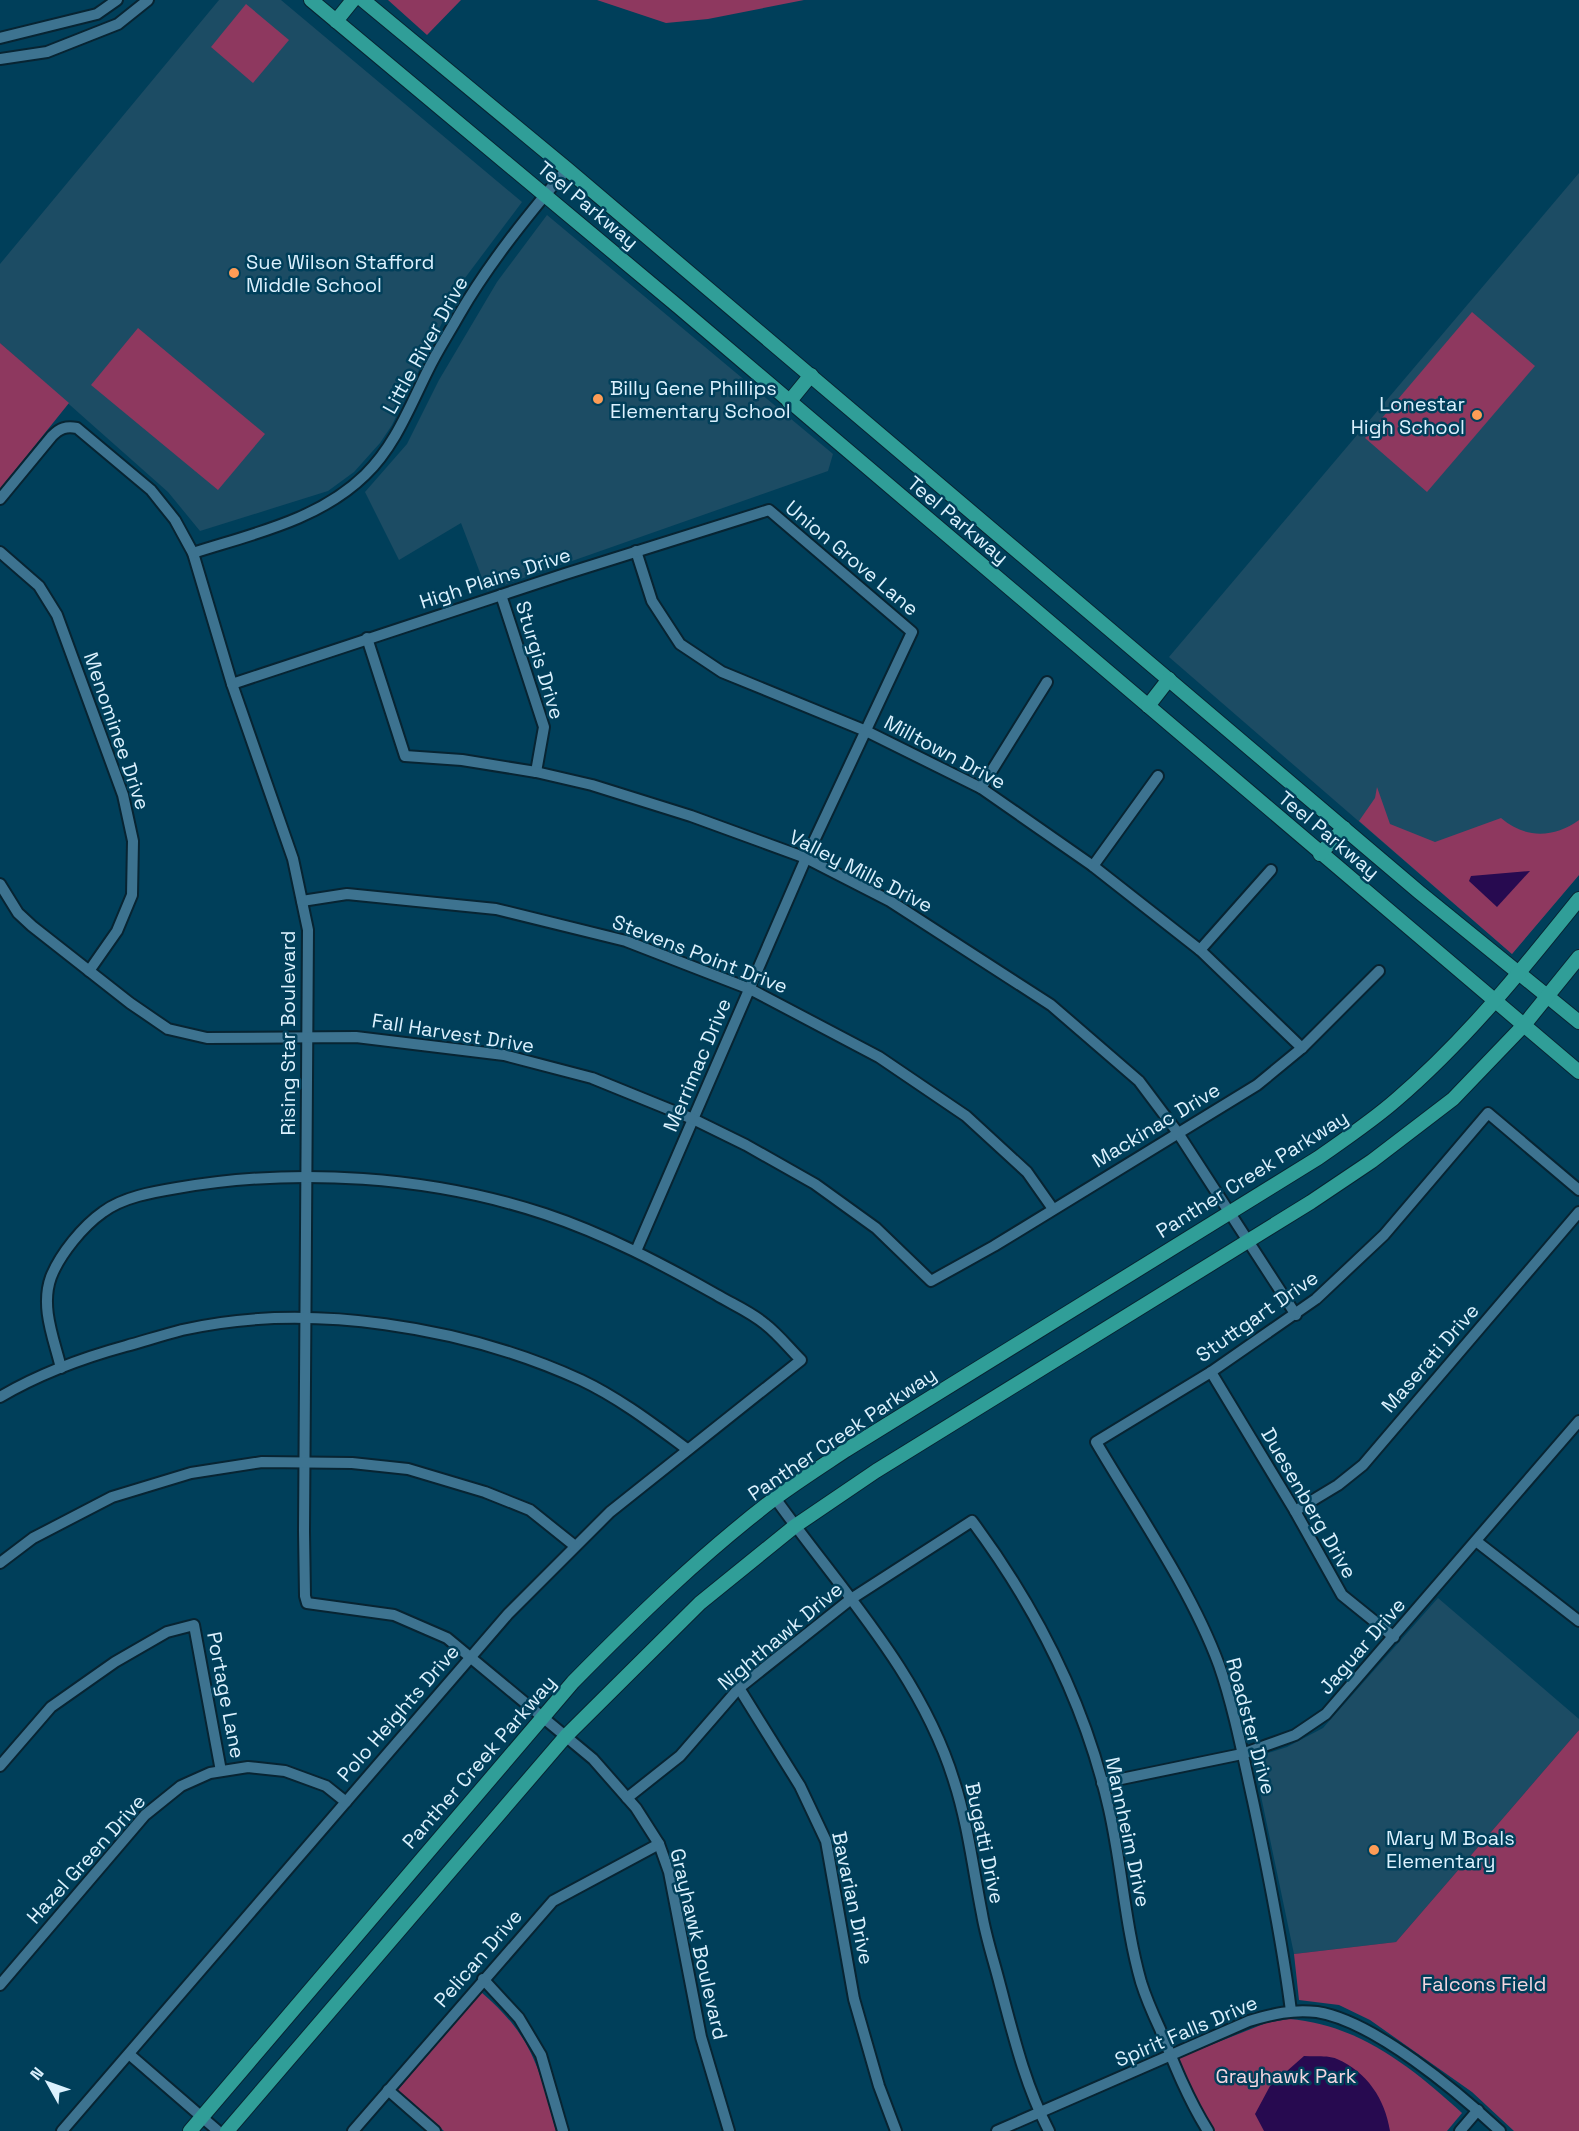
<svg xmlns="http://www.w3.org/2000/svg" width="1579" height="2131" font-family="'Space Grotesk',sans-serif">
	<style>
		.built { fill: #1c4c64 }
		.green { fill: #8e385f }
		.water { fill: #270a50 }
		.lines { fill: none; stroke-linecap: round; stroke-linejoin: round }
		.minor-casing { stroke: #072432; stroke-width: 14 }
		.major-casing { stroke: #072432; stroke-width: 16 }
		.minor { stroke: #3d7390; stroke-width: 10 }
		.major { stroke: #309e98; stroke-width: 14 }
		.poi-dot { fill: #fd9c56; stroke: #003f5a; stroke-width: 2 }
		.labels { text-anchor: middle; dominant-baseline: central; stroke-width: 5; stroke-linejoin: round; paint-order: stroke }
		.street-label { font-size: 20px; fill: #dbf1fe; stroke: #003f5a }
		.poi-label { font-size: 20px; fill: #dbf1fe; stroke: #003f5a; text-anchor: start }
		.park-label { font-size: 20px; fill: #f4d7e1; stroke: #003f5a }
	</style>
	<rect width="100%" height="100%" fill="#003f5a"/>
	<g class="built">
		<polygon points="219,0 281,0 522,202 462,282 392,425 380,443 354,472 328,491 200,531 168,492 0,343 0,264"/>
		<polygon points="1579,173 1579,875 1512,954 1169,657"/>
		<polygon points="547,215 833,454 828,471 487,591 461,523 399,560 365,492 407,444 439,380 497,282"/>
		<polygon points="1438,1598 1579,1719 1579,1730 1396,1942 1294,1954 1253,1758 1287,1747 1323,1728"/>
	</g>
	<g class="green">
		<polygon points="388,0 461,0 427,35"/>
		<polygon points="597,0 804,0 708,19 666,23"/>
		<polygon points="246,4 289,40 253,83 211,47"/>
		<polygon points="1472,312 1535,366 1427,492 1365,438"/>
		<polygon points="138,328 265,434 218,490 91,385"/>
		<polygon points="0,343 69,403 0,489"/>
		<path d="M 1377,787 L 1390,824 L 1435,842 L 1501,818 C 1525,839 1554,838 1579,820 L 1579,875 L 1512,954 L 1359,821 L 1375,798 Z"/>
		<polygon points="1579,1730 1579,2131 1514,2131 1472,2092 1370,2020 1339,2005 1299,2000 1294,1954 1396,1942"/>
		<path d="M 481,1992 C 533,2037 539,2067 556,2131 L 444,2131 L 397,2091 Z"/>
		<path d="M 1289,2019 C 1360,2025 1411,2067 1462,2113 L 1447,2131 L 1215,2131 L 1196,2100 L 1178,2058 L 1266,2023 Z"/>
	</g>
	<g class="water">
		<polygon points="1530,871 1497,907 1469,881 1471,876"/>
		<path d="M 1304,2056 C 1314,2057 1328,2055 1337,2059 C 1367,2072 1385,2099 1390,2131 L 1264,2131 L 1255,2114 L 1270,2086 Z"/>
	</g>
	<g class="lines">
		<g class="minor-casing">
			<g id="minor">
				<polyline points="0,38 97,14 117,0"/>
				<polyline points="0,59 47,52 118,24 148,0"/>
				<path d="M 0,499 L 52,436 C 60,428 66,426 77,428 L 151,490 L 175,520 L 193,553 L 232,684 L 293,859 L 308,930 L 304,1531 L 305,1596 L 307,1603 L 394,1615 L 447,1638 L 593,1759 L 636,1808 L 659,1844 L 669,1872 L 701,2037 L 729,2131"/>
				<polyline points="636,551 652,601 680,644 722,672 866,731 981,788 1093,866 1200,950 1302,1048"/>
				<polyline points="0,552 39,586 57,615 123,795 133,841 132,895 117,931 89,971"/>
				<path d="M 193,553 C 252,534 319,520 365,475 C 395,446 410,406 428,370 C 437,351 449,333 459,315 C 489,263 528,215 567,169"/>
				<polyline points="501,595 544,727 536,772"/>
				<polyline points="367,638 405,756 462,760 536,772 592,785 691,816 806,858 890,901 1051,1005 1139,1081 1178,1133 1296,1315"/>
				<polyline points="232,684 565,574 769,510 912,632 806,858 636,1251"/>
				<polyline points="981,788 1047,682"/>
				<polyline points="1093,866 1158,776"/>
				<polyline points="0,884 18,913 32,926 130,1003 168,1029 207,1038 356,1037 504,1055 592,1078 693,1119 746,1145 815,1184 876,1228 931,1281 994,1246 1257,1085 1302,1048 1379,971"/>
				<polyline points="302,901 347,894 496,909 626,941 750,989 879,1057 966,1116 1027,1172 1053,1209"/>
				<polyline points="1200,950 1271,870"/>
				<path d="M 61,1368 C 54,1339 40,1307 51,1277 C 60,1254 83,1226 103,1212 C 123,1197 153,1192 177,1188 C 297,1167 430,1176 545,1214 C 605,1234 662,1264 717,1295 C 732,1304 751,1312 765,1324 C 778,1334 789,1348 801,1360 L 610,1512 L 508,1614 L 62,2131"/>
				<polyline points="1211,1372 1295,1511 1342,1595 1394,1637"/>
				<path d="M 0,1397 C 39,1374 82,1358 126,1346 C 144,1341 163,1335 182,1330 C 308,1301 465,1327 581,1380 C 619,1398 653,1424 687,1449"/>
				<path d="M 775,1498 C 839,1588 921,1673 954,1781 C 968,1824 973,1869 982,1914 C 986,1938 994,1961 1000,1985 C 1013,2034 1025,2085 1049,2131"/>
				<polyline points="1295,1511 1338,1485 1363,1465 1579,1212"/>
				<polyline points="1476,1541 1579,1621"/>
				<polyline points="0,1563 33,1538 112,1497 191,1473 262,1462 352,1463 408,1469 485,1492 530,1510 575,1546"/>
				<polyline points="739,1688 800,1786 826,1841 854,1999 879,2086 896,2131"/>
				<polyline points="0,1766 51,1707 115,1662 167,1632 194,1625 221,1771"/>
				<polyline points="1102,1783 1242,1754 1295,1735 1326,1714 1579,1421"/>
				<path d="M 627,1798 L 680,1756 L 739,1688 L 851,1599 L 972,1521 C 1036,1607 1085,1703 1109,1809 C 1122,1866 1125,1926 1141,1982 C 1146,1998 1153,2014 1160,2029 C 1174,2064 1188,2099 1208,2131"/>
				<polyline points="483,1979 519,2018 541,2055 563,2131"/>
				<polyline points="0,1985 145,1815 181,1786 210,1773 248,1767 285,1771 326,1786 346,1802"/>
				<path d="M 1291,2011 C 1282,1940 1268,1871 1253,1801 C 1243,1756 1234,1708 1219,1665 C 1191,1589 1137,1512 1096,1442 L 1211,1372 L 1316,1299 L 1384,1235 L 1488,1113 L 1579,1190"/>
				<polyline points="129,2054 218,2131"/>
				<polyline points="388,2090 435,2131"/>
				<polyline points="353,2131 553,1901 659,1844"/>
				<path d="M 997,2131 L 1249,2021 C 1272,2014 1293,2009 1317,2012 C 1374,2021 1458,2092 1500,2131"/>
				<polyline points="1460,2131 1478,2110"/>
			</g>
		</g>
		<g class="major-casing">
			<g id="major">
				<polyline points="311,0 680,308 1579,1072"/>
				<polyline points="363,0 567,169 1419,892 1579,1022"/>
				<polyline points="336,21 353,0"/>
				<polyline points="789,402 811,375"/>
				<polyline points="1148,706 1169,679"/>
				<polyline points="1320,854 1344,828"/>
				<path d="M 190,2131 L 573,1682 C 637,1617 702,1554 774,1499 C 797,1482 822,1466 846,1450 L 1318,1158 C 1345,1139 1372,1121 1396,1100 C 1465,1041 1522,970 1579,899"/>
				<polyline points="227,2131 566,1736 700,1603 795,1526 876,1471 1311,1202 1372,1161 1453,1099 1524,1025 1579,957"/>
			</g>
		</g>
		<use href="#minor" class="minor"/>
		<use href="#major" class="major"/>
	</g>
	<g class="poi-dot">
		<circle cx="234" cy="273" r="6"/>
		<circle cx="598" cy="399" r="6"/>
		<circle cx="1477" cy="415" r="6"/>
		<circle cx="1374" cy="1850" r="6"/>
	</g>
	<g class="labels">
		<g class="street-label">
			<text transform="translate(588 205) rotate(40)">Teel Parkway</text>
			<text transform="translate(425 345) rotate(-61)">Little River Drive</text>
			<text transform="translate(958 520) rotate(40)">Teel Parkway</text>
			<text transform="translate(852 558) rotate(40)">Union Grove Lane</text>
			<text transform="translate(495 578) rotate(-18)">High Plains Drive</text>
			<text transform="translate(540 660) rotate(73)">Sturgis Drive</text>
			<text transform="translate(117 731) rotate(71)">Menominee Drive</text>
			<text transform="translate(945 752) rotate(28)">Milltown Drive</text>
			<text transform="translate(1329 835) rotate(40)">Teel Parkway</text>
			<text transform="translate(861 871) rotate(27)">Valley Mills Drive</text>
			<text transform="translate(700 954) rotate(21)">Stevens Point Drive</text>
			<text transform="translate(288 1033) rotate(-90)">Rising Star Boulevard</text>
			<text transform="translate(453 1033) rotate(9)">Fall Harvest Drive</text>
			<text transform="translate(697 1065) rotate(-67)">Merrimac Drive</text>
			<text transform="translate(1156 1125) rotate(-31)">Mackinac Drive</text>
			<text transform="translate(1252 1174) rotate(-32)">Panther Creek Parkway</text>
			<text transform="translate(1257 1316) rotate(-35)">Stuttgart Drive</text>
			<text transform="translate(1430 1358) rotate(-49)">Maserati Drive</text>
			<text transform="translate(842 1434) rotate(-34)">Panther Creek Parkway</text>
			<text transform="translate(1309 1503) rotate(60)">Duesenberg Drive</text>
			<text transform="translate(780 1636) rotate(-40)">Nighthawk Drive</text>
			<text transform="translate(1362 1646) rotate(-49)">Jaguar Drive</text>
			<text transform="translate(226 1695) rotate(79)">Portage Lane</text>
			<text transform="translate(398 1713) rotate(-49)">Polo Heights Drive</text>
			<text transform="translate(1251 1726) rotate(75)">Roadster Drive</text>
			<text transform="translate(479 1762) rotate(-49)">Panther Creek Parkway</text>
			<text transform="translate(1128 1832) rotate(78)">Mannheim Drive</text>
			<text transform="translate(985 1843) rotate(78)">Bugatti Drive</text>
			<text transform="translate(86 1859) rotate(-48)">Hazel Green Drive</text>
			<text transform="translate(853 1898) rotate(78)">Bavarian Drive</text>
			<text transform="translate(699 1944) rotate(77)">Grayhawk Boulevard</text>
			<text transform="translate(478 1958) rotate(-49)">Pelican Drive</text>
			<text transform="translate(1186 2031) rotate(-23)">Spirit Falls Drive</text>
		</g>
		<g class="poi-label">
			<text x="246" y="262">Sue Wilson Stafford<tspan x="246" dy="23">Middle School</tspan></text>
			<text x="610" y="388">Billy Gene Phillips<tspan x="610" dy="23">Elementary School</tspan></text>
			<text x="1465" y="404" text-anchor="end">Lonestar<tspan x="1465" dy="23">High School</tspan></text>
			<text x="1386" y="1838">Mary M Boals<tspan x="1386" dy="23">Elementary</tspan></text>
		</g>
		<g class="park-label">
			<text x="1484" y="1984">Falcons Field</text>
			<text x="1286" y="2076">Grayhawk Park</text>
		</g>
	</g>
	<g transform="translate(48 2083) rotate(310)" stroke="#003f5a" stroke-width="4.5" paint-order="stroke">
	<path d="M0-4.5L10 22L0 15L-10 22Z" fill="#dbf1fe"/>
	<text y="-9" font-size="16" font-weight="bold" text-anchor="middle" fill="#dbf1fe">N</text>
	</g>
</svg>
